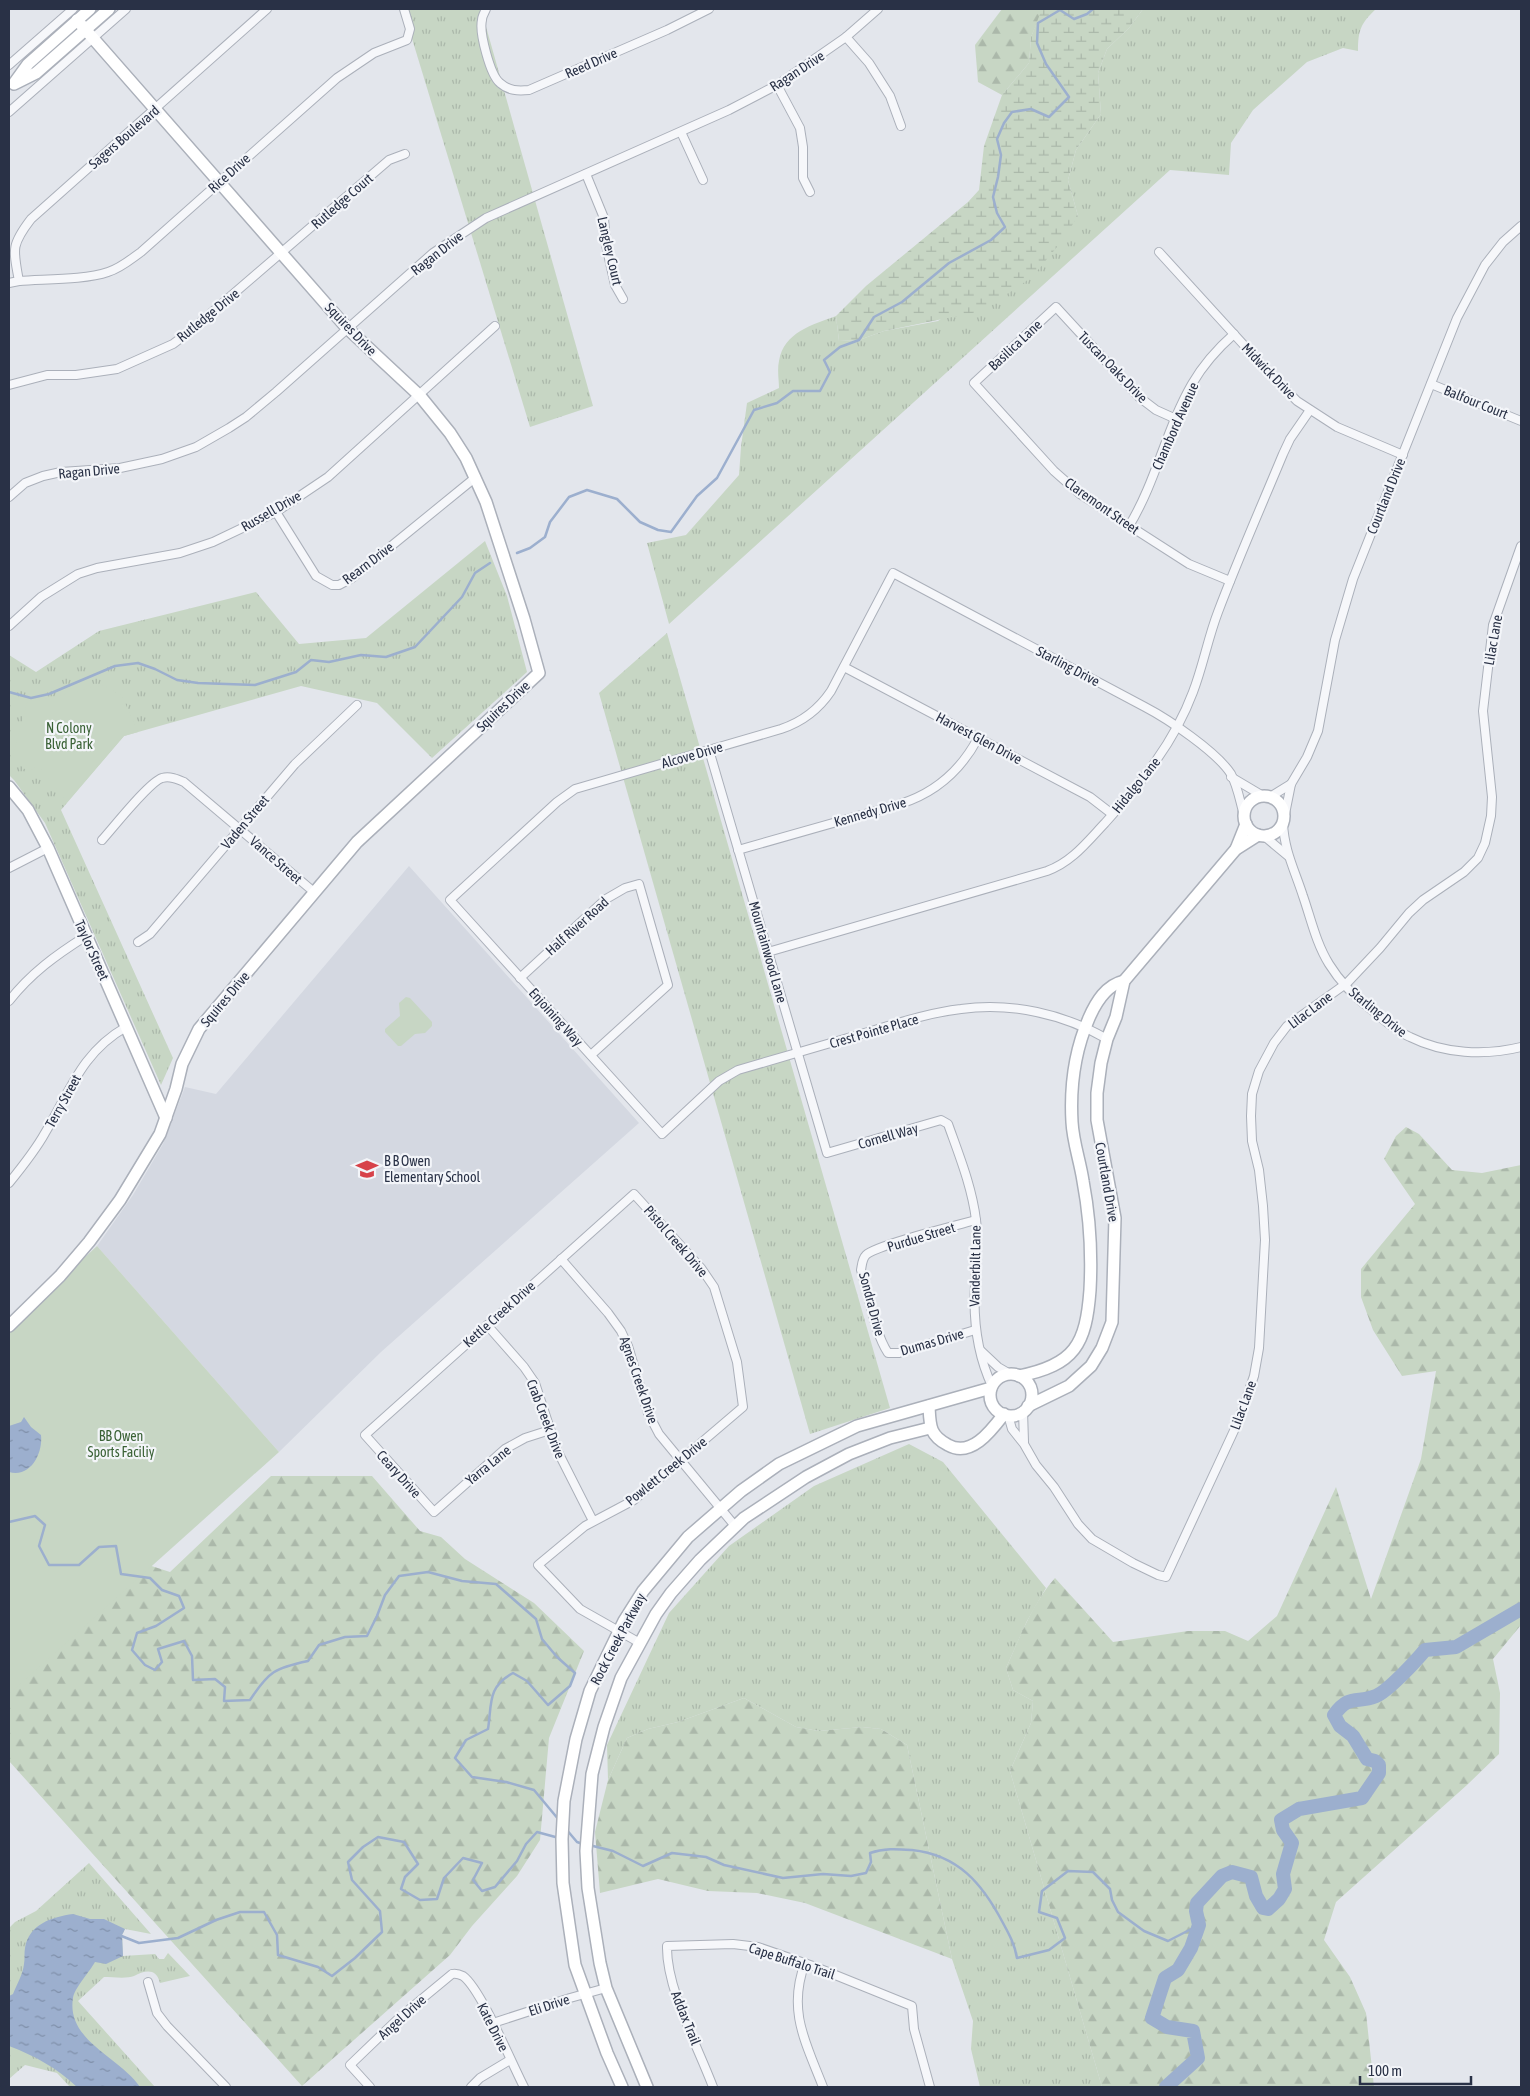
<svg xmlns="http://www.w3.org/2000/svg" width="1530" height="2096" font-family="'Asap Condensed',sans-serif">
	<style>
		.built { fill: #d4d8e1 }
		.grass { fill: url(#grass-tufts) }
		.forest { fill: url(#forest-firs) }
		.wetland { fill: url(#wetland-marsh) }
		.park { fill: #c7d6c4 }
		.water { fill: url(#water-ripples) }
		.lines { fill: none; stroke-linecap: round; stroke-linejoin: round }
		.stream { stroke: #9cafce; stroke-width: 2.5 }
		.river { stroke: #9cafce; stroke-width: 14 }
		.street-casing { stroke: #abb0ba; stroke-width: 10 }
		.secondary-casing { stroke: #abb0ba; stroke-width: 14 }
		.street { stroke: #f6f7fa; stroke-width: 8 }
		.secondary { stroke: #fff; stroke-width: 11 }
		.labels { text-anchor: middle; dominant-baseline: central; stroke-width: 4.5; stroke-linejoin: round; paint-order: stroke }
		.street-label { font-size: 14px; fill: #293146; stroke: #f3f5f9 }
		.park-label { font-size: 14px; fill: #3a6236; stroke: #f3f5f9 }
		.poi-label { font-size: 14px; fill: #293146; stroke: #f3f5f9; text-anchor: start }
	</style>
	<defs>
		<pattern id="grass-tufts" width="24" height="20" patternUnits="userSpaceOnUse" patternTransform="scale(1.25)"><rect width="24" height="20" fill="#c7d6c4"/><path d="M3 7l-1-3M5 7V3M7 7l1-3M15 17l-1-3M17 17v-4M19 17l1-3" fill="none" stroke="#abb8aa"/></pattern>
		<pattern id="forest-firs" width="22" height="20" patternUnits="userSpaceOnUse" patternTransform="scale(1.25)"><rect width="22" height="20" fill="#c7d6c4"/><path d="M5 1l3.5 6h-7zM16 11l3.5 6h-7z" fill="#abb8aa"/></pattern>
		<pattern id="wetland-marsh" width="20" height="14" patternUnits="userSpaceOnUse" patternTransform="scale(1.25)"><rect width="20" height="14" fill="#c7d6c4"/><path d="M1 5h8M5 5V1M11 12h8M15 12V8" fill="none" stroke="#abb8aa"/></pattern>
		<pattern id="water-ripples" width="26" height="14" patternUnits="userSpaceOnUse" patternTransform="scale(1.25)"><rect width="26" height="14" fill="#9cafce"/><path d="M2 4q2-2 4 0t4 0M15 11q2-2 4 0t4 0" fill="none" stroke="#7f8fa9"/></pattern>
	</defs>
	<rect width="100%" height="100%" fill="#e3e6ec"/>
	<polygon class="built" points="409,866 639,1123 381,1352 279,1452 97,1246 133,1195 163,1144 185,1087 216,1094"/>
	<g class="grass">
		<polygon points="403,9 481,9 593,406 530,427"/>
		<path d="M 1143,9 L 1376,9 C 1361,23 1358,30 1358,51 L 1343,48 L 1307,62 L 1253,110 L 1231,143 L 1229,175 L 1170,170 L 669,624 L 647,543 L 686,535 L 739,475 L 741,447 L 747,403 L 779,388 C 779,380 777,370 779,361 C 784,332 812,325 836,316 L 839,341 L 859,340 L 884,331 L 938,321 L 1078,216 L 1068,180 L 1076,150 L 1101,114 L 1098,73 L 1107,49 L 1129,28 Z"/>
		<polygon points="485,541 507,596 527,672 432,758 377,703 301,686 124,736 61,810 173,1058 161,1085 45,823 14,780 9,775 9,655 36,672 99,631 256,592 299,644 366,638"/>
		<polygon points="667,633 890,1408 810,1434 599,693"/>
		<polygon points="909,1444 943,1462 1046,1588 1027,1621 1006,1668 1013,1690 1033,1701 1031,1723 1010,1771 1102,2087 980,2087 971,2049 973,2021 952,1959 907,1745 881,1729 862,1727 819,1731 796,1727 744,1698 678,1722 648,1729 627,1738 608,1780 607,1745 669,1613 729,1546 814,1486"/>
		<path d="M 89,1863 L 151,1934 L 125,1929 L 122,1935 L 123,1956 L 155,1954 L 159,1959 L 164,1959 L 168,1953 L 190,1976 L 160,1983 C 156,1967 144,1971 134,1976 C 127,1979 112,1977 104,1977 L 78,2001 L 155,2087 L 70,2087 L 57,2073 L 25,2065 L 9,2079 L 9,1928 L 15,1922 L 36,1911 Z"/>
	</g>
	<g class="forest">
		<polygon points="1002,9 1043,9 1031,37 1029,63 1002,95 978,82 975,45"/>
		<path d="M 1406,1127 L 1419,1134 L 1452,1170 L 1482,1173 L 1521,1165 L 1521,1625 L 1493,1659 L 1500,1693 L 1499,1754 L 1467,1785 L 1336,1902 L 1324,1940 L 1350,1977 L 1366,2013 L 1374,2087 L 1102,2087 L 1010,1771 L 1031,1723 L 1033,1701 L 1013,1690 L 1006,1668 C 1020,1637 1032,1604 1055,1578 L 1113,1642 L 1188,1631 L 1225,1631 L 1248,1641 L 1277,1616 L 1336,1487 L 1371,1599 L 1421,1459 L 1436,1371 L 1402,1376 L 1373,1330 L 1361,1297 L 1361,1269 L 1415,1204 L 1384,1159 L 1396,1136 Z"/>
		<polygon points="9,1475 133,1560 170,1572 271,1476 372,1476 420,1531 441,1537 465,1559 534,1603 584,1651 549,1738 540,1840 517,1876 472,1926 450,1955 302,2086 9,1761"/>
		<polygon points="744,1698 796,1727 819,1731 862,1727 881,1729 907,1745 952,1959 805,1903 757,1893 708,1891 658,1879 600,1893 595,1832 608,1780 627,1738 648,1729 678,1722"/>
	</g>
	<polygon class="wetland" points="1042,9 1143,9 1129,28 1107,49 1098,73 1101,114 1076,150 1068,180 1078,216 1062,241 1032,277 982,311 884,331 859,340 839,341 836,316 866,286 968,202 979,190 984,146 1002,95 1029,63 1031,37"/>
	<g class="park">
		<polygon points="103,685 122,696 138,732 124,736 67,802 38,765 28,772 12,758 27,703"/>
		<polygon points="406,997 410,998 432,1022 432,1026 425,1033 415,1034 401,1046 398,1046 385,1032 385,1029 400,1016 399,1003"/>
		<polygon points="97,1246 279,1452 9,1694 9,1328"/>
	</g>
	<g class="water">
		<path d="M 24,1417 L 31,1427 L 41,1435 C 43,1453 31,1478 9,1472 L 9,1426 L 21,1422 Z"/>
		<path d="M 73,1914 L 90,1919 L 104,1919 L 125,1929 L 122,1935 L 123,1956 L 106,1964 L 95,1962 C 90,1971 74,1989 73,1998 C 66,2041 120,2057 140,2087 L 77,2087 C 57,2068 35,2056 9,2046 L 9,1996 L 13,1994 C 17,1984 23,1974 24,1964 C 25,1959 24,1953 25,1948 C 29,1924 52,1917 73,1914 Z"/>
	</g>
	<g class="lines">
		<g class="stream">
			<polyline points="517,553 530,548 545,537 550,522 569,497 587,490 617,499 640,522 658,530 671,532 697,496 717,478 754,410 777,403 793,391 820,391 830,372 824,360 840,347 859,340 874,317 902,302 949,263 991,240 1005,227 997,213 993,197 998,177 1001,155 997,139 1004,123 1012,112 1031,109 1049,117 1069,97 1046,64 1037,43 1038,23 1060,10 1074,19 1087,14 1093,9"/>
			<polyline points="9,692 31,698 49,694 115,666 138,663 155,669 177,680 198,683 255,685 296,672 311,660 329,662 361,655 386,657 415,647 462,597 475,573 490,563"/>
			<path d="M 9,1522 L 35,1516 L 45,1525 L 39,1546 L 49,1565 L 79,1565 L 99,1547 L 116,1546 L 121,1574 L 150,1578 L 162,1590 L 179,1596 L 184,1608 L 156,1626 L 137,1633 L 132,1650 L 145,1665 L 155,1670 L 162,1662 L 158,1649 L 184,1641 L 192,1656 L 193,1680 L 215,1679 L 225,1687 L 224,1701 L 250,1700 C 269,1671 275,1668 308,1661 L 319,1645 L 345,1637 L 367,1636 L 377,1616 L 385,1595 L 399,1576 L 428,1572 L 462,1581 L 496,1584 L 536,1619 L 542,1639 L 557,1657 L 575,1673 L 570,1686 L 548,1705 L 527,1681 L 513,1673 C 487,1687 492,1704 488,1729 L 466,1740 L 455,1758 L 472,1777 L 506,1782 L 534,1790 L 559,1820"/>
			<polyline points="566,1829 577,1842 583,1844"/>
			<path d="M 589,1845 L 613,1851 L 643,1866 L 672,1853 L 706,1857 L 724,1865 L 783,1878 L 823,1874 L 851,1876 L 866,1873 L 871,1862 L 870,1853 C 884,1848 897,1849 912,1850 C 958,1855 982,1883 1003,1923 C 1009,1934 1015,1945 1017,1958 L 1049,1950 L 1065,1938 L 1057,1918 L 1039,1912 L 1042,1891 L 1068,1871 L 1093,1872 L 1110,1889 L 1112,1900 L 1118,1912 L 1144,1931 L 1168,1941 L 1199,1925"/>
			<polyline points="119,1935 139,1943 178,1938 216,1920 240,1912 264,1912 277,1935 278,1955 318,1967 332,1976 355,1958 382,1932 380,1911 352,1880 348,1862 363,1847 378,1837 404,1842 418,1864 405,1877 401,1889 420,1900 437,1899 444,1878 463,1858 482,1863 473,1880 482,1891 495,1887 517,1861 526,1844 537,1832 559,1838"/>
		</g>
		<path class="river" d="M 1166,2087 L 1198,2058 L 1193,2031 L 1167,2027 L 1152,2018 L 1165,1978 L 1178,1970 L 1191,1948 L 1199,1925 L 1196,1911 L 1197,1903 L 1222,1876 L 1232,1872 L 1251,1877 L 1256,1896 L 1263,1908 L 1268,1909 L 1279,1899 L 1285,1889 L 1283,1874 L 1292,1843 L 1283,1830 L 1281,1820 L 1299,1809 L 1362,1798 L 1379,1773 L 1379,1765 L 1375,1761 L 1367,1759 L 1353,1736 L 1340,1726 L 1334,1715 C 1350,1693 1357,1704 1376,1696 C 1388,1691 1416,1661 1425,1650 L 1456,1647 L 1521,1609"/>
		<g class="street-casing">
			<g id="street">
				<path d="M 486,9 C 485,12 482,16 482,20 C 479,32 490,75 500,83 C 509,91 518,91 529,90 L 667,30 L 709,9"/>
				<polyline points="846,37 869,63 890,96 901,126"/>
				<polyline points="9,65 73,9"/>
				<polyline points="777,85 800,128 803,147 803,178 810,192"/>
				<polyline points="9,112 126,9"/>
				<polyline points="681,132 703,180"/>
				<polyline points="586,174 604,218 606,245 615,285 623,299"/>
				<polyline points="1159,252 1274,378 1297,401 1337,427 1403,455"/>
				<path d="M 19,281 C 13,249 11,245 31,219 L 267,9"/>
				<path d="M 9,283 L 19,281 C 45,279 85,280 108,272 C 121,268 131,259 141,252 L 337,78 L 374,53 L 407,40 L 410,29 L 404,9"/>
				<polyline points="1431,384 1521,421"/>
				<polyline points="9,385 47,375 76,375 117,369 173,344 189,332 389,160 405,154"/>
				<polyline points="1176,419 1156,410 1139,397 1056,307 974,383 1054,471 1080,494 1189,564 1230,581"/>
				<polyline points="9,497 25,483 43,476 61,472 120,468 162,459 196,447 229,428 246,417 276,392 433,253 486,218 729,110 777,85 846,37 878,9"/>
				<polyline points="276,512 316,576 332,585 339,585 352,578 476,477"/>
				<path d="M 1129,526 C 1156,482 1166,429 1192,384 C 1203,365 1217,349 1234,334"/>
				<polyline points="9,626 41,597 78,574 97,568 180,553 213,542 276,512 328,477 495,326"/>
				<polyline points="844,667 1090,797 1112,814"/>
				<path d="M 709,750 L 827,1153 L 941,1120 L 948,1124 C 959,1155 972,1187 976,1220 C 979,1242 976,1263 975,1285 C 973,1320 977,1354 992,1386"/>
				<polyline points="1231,777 1263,796"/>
				<polyline points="1270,797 1291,784"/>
				<polyline points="1284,819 1291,784 1307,757 1318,731 1335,640 1353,579 1457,318 1485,265 1503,242 1521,226"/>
				<path d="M 1283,823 C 1284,850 1295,871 1303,896 C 1311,919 1316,943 1329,964 C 1340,982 1356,998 1373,1011 C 1384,1020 1396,1031 1410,1037 C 1444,1054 1485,1056 1521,1047"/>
				<polyline points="1264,836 1288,856"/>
				<path d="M 102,840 C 113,828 149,782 162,778 C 170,776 177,779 184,782 L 314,892"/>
				<path d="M 738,850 L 900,804 C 935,793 961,770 978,738"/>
				<polyline points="9,868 48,848"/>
				<polyline points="138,942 150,934 295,764 357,705"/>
				<path d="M 768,952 L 1047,871 C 1072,862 1087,842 1105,823 C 1141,783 1174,743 1193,692 C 1203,666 1208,638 1218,612 C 1238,559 1261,507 1283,454 L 1290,439 L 1310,410"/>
				<polyline points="520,978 606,899 625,888 639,884 668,985 591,1055"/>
				<path d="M 9,1001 C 31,973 56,955 86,936"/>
				<path d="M 1107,1039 C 1064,1014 1011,1002 961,1009 C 926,1013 892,1025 858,1035 C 818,1047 778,1058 738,1070 L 719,1081 L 662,1134 L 450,900 L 557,802 L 575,789 L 781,729 C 802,722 819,709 831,691 L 893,573 L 1145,707 C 1168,719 1217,752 1231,774 C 1238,787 1240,802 1244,815"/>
				<path d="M 9,1183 C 22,1167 35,1151 45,1133 C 70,1091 82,1052 126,1027"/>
				<polyline points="561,1259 608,1313 621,1331 628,1346 648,1413 659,1434 735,1526"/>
				<polyline points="487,1325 524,1367 535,1383 557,1450 593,1521"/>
				<path d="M 975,1330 L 899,1353 L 888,1353 C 874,1332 869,1294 861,1270 C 862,1265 862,1259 866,1255 C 876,1245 958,1225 976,1220"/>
				<polyline points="981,1351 998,1367 1010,1374"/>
				<polyline points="1023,1411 1024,1442"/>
				<polyline points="1008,1415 1012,1429 1024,1444 1036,1465 1054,1487 1078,1524 1092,1539 1133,1563 1158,1575 1166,1577 1238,1422 1254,1376 1259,1348 1265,1240 1263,1206 1259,1170 1252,1141 1251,1116 1252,1094 1259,1071 1274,1043 1287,1026 1347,983 1380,948 1409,913 1423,900 1464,872 1478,858 1485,843 1491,816 1492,797 1483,711 1493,625 1521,546"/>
				<polyline points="550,1430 525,1438 505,1449 434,1512 365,1435 634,1194 701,1268 714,1287 737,1362 743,1407 634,1500 585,1526 538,1565 580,1609 640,1643"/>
				<path d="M 805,1963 C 787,2011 806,2043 823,2087"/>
				<polyline points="148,1982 157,2013 167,2026 226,2087"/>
				<polyline points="493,2023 570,1998 606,1988"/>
				<path d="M 370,2087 L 350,2065 L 400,2017 L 452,1974 C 456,1973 459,1974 463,1976 C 481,1989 512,2064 524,2087"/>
				<polyline points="471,2087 480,2078 510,2060"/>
				<path d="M 713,2087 C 698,2047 666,1988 667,1946 L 733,1944 L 758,1947 L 813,1966 L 912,2006 L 914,2029 L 930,2087"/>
			</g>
		</g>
		<g class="secondary-casing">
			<g id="secondary">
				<polyline points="15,82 28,64 90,9"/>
				<polyline points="14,84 36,73 109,9"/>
				<polyline points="9,787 28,810 48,848 166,1118"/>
				<circle cx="1264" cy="816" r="20"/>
				<polyline points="1236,849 1246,824"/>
				<polyline points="9,1326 60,1276 89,1242 120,1200 160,1134 176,1089 182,1064 199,1029 357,842 539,673 524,619 486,502 466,458 450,433 420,396 347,328 77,20"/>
				<circle cx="1011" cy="1395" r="21"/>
				<path d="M 1019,1376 C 1075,1365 1086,1344 1090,1290 C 1092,1253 1090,1218 1083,1181 C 1080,1161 1073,1142 1072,1122 C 1070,1087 1075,1050 1089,1018 C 1096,1002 1106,985 1124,981"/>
				<path d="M 929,1406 C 930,1425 929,1435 948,1445 C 971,1458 991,1431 1004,1414"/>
				<polyline points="1028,1406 1069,1386 1091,1366 1102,1348 1112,1322 1115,1218 1097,1120 1097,1093 1101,1063 1107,1039 1116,1017 1124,981 1236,849 1258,835"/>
				<polyline points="622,2087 607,2053 575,1965 563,1883 562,1839 564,1801 576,1739 590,1691 624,1621 643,1591 688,1537 741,1491 779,1464 857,1426 991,1388"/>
				<polyline points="647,2087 606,1988 600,1963 588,1888 586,1851 592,1774 604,1727 621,1678 656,1614 671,1593 700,1560 744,1518 806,1477 849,1454 890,1438 930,1428"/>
			</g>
		</g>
		<use href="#street" class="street"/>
		<use href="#secondary" class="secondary"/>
	</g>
	<defs>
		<g id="school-bare" transform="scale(1.725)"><path d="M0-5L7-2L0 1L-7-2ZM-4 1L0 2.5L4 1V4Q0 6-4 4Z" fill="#d7424a" stroke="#f3f5f9" stroke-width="2.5" paint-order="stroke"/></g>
	</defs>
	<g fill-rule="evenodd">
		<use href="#school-bare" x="367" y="1169"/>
	</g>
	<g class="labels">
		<g class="street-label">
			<text transform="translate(591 63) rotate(-24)">Reed Drive</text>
			<text transform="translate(797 71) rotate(-33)">Ragan Drive</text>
			<text transform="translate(124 137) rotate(-41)">Sagers Boulevard</text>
			<text transform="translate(229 173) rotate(-42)">Rice Drive</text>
			<text transform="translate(342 201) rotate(-41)">Rutledge Court</text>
			<text transform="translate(610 251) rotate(77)">Langley Court</text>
			<text transform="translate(437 253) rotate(-38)">Ragan Drive</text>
			<text transform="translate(208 315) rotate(-39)">Rutledge Drive</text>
			<text transform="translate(351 329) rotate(46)">Squires Drive</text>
			<text transform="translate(1015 345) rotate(-43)">Basilica Lane</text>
			<text transform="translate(1113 367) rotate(46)">Tuscan Oaks Drive</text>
			<text transform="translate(1269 371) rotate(46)">Midwick Drive</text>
			<text transform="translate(1476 402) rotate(22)">Balfour Court</text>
			<text transform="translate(1175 426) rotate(-66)">Chambord Avenue</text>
			<text transform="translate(89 471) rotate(-5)">Ragan Drive</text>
			<text transform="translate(1386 496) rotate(-68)">Courtland Drive</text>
			<text transform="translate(1102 506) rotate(35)">Claremont Street</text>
			<text transform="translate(271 511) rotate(-30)">Russell Drive</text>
			<text transform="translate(368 563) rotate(-37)">Rearn Drive</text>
			<text transform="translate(1493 640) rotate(-80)">Lilac Lane</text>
			<text transform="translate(1068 666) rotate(28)">Starling Drive</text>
			<text transform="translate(503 706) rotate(-43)">Squires Drive</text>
			<text transform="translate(979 738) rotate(28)">Harvest Glen Drive</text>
			<text transform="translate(692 755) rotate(-16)">Alcove Drive</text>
			<text transform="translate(1136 785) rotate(-51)">Hidalgo Lane</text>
			<text transform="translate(870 812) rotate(-16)">Kennedy Drive</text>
			<text transform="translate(245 822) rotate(-50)">Vaden Street</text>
			<text transform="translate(276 860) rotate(41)">Vance Street</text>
			<text transform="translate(577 926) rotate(-42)">Half River Road</text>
			<text transform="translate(92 950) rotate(66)">Taylor Street</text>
			<text transform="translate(768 952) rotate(74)">Mountainwood Lane</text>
			<text transform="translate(225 999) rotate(-50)">Squires Drive</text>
			<text transform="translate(1310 1010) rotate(-37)">Lilac Lane</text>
			<text transform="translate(1378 1012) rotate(39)">Starling Drive</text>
			<text transform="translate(556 1017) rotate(48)">Enjoining Way</text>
			<text transform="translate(874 1031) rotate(-16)">Crest Pointe Place</text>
			<text transform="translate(63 1101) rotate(-61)">Terry Street</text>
			<text transform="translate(888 1136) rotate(-16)">Cornell Way</text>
			<text transform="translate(1107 1182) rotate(80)">Courtland Drive</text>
			<text transform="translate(921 1237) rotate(-17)">Purdue Street</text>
			<text transform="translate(676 1241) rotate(49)">Pistol Creek Drive</text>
			<text transform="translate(975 1266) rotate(-89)">Vanderbilt Lane</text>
			<text transform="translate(872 1304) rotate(75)">Sondra Drive</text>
			<text transform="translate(499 1314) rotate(-42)">Kettle Creek Drive</text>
			<text transform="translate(932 1342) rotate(-16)">Dumas Drive</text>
			<text transform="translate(639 1380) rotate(71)">Agnes Creek Drive</text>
			<text transform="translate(1243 1405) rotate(-70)">Lilac Lane</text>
			<text transform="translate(546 1419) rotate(69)">Crab Creek Drive</text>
			<text transform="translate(488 1465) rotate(-39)">Yarra Lane</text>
			<text transform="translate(666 1471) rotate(-39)">Powlett Creek Drive</text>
			<text transform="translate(399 1474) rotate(48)">Ceary Drive</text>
			<text transform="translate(618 1639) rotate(-62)">Rock Creek Parkway</text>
			<text transform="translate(792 1961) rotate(18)">Cape Buffalo Trail</text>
			<text transform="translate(549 2005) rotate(-18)">Eli Drive</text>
			<text transform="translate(402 2017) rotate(-42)">Angel Drive</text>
			<text transform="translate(686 2018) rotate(68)">Addax Trail</text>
			<text transform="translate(493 2027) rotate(63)">Kate Drive</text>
		</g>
		<g class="park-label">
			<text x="69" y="728">N Colony<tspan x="69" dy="16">Blvd Park</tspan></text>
			<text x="121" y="1436">BB Owen<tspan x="121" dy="16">Sports Faciliy</tspan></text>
		</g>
		<g class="poi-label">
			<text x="384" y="1161">B B Owen<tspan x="384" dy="16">Elementary School</tspan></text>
		</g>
	</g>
	<rect width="1530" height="2096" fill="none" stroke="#293146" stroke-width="20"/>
	<path d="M1360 2076v8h111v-8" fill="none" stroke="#293146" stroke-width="2.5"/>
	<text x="1368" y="2076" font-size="15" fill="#293146" stroke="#f3f5f9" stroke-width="4" paint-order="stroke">100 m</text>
</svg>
